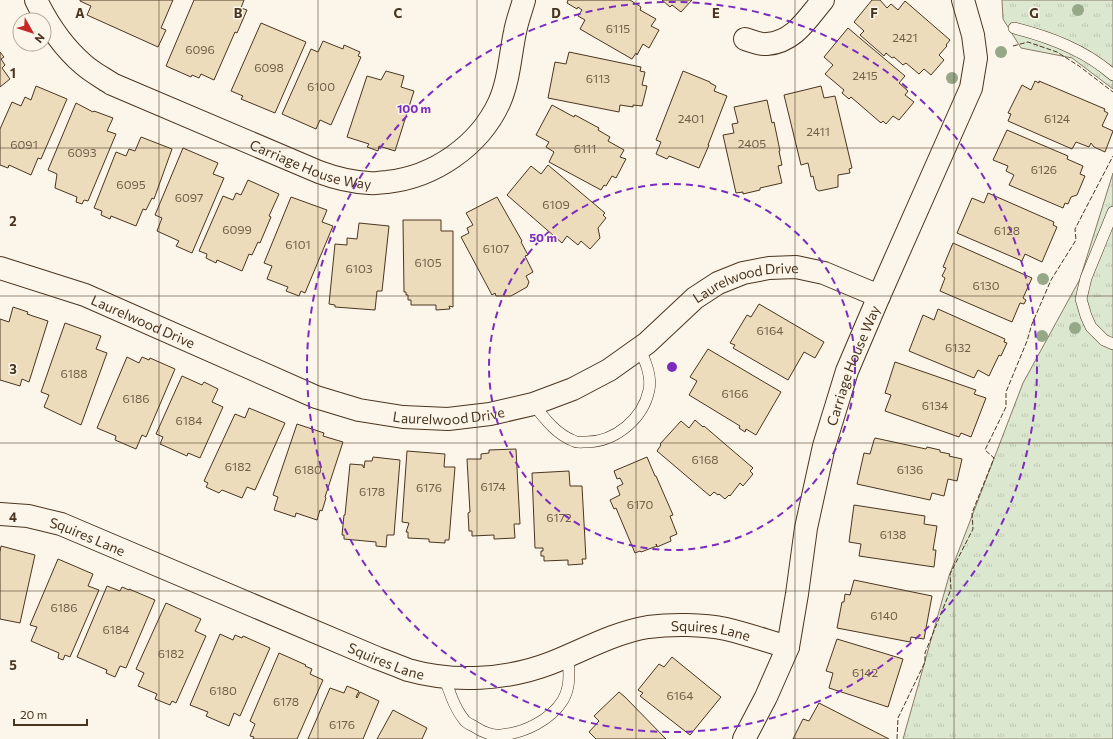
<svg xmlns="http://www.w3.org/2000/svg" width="1113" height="739" font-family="Commissioner,sans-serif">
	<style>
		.grass { fill: url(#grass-tufts); stroke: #887966 }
		.building { fill: #ecdcbc; stroke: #4a3520 }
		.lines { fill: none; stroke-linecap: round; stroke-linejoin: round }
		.lane-casing { stroke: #4a3520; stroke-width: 12 }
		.street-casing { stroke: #4a3520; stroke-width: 24 }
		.lane { stroke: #fbf6e9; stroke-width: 11 }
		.street { stroke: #fbf6e9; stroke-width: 22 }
		.fence { stroke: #4a3520; stroke-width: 1; stroke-dasharray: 5 2; stroke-linecap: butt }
		.tree { fill: #96a887 }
		.grid { fill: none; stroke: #4a3520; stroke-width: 1; stroke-opacity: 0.55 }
		.ring { fill: none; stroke: #7b2cbf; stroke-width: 2; stroke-dasharray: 7 5 }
		.labels { text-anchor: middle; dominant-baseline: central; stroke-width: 3; stroke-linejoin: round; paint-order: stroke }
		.number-label { font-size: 12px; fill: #725f47 }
		.street-label { font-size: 14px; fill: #4a3520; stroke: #fbf6e9 }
		.grid-label { font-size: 13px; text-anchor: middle; font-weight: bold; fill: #4a3520; stroke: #fbf6e9; stroke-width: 3; stroke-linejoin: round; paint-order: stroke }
		.centre { fill: #7b2cbf; stroke: #fbf6e9; stroke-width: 2 }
		.ring-label { font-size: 12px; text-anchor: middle; font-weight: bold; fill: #7b2cbf; stroke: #fbf6e9; stroke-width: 3; stroke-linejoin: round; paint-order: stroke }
	</style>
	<defs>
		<pattern id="grass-tufts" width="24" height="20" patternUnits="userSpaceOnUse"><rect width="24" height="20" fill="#dce7d0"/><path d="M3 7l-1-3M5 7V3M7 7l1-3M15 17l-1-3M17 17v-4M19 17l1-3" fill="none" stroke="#bec7b2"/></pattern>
	</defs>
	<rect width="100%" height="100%" fill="#fbf6e9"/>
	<g class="grass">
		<polygon points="1002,0 1113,0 1113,89 1072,58 1021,48 1003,19"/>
		<polygon points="1113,173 1113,739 903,739 949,576 1023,383 1080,279"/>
	</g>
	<g class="building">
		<polygon points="80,0 173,0 161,28 166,30 158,47 87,15 91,6 80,1"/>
		<polygon points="194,0 244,0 241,8 247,10 237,33 235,32 214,80 201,74 199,78 192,75 191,77 166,66"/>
		<polygon points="568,0 630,0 641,7 640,10 656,19 651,26 659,30 649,48 643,44 637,55 636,53 632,59 580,29 585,20 578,16 582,10 578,7 577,9 567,3"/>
		<polygon points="662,0 692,0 681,12 672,5 670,7"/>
		<polygon points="872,0 880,0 887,8 891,4 898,10 905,1 950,40 946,45 947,46 939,55 944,60 931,75 924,69 919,74 906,63 903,65 894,57 892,58 886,53 884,56 860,35 864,31 854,22"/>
		<polygon points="261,23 306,42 275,113 241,99 243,96 231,91"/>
		<polygon points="848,28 905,76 899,83 908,91 905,95 914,102 899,120 893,116 886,124 883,121 881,123 851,97 849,99 842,93 844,90 825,74 833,65 824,57"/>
		<polygon points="323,41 343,49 344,45 360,52 358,56 361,57 331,125 320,120 316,129 282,114 311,49 318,52"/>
		<polygon points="0,52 4,57 1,59 5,65 2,68 10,79 0,87"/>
		<polygon points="569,52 641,67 640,71 645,72 642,85 647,86 642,106 633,105 633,107 620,105 619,112 548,98 555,62 566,64"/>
		<polygon points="386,71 404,76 401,87 414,91 395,151 379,146 378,151 367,147 369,144 347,137 367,76 381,80"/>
		<polygon points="683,71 710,82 710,83 716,86 714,91 727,96 708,145 709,145 699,168 669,156 667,159 656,154 661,142 656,140"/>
		<polygon points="1035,81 1039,83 1039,81 1105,109 1104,111 1108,113 1102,126 1113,131 1105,152 1094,147 1091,143 1089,147 1076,142 1072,149 1008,121 1011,114 1008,113 1022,85 1031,90"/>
		<polygon points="36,86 67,99 41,159 38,158 31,175 9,165 8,168 0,165 0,129 12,102 21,106 25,97 31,100"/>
		<polygon points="821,86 824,98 835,96 852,168 849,169 850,173 838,175 838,187 819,191 816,189 813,176 811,177 808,163 801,165 784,95"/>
		<polygon points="767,100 772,123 774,122 780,151 779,151 782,165 778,166 782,183 760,188 760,190 743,194 743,192 736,193 723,135 734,133 732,124 738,123 734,107"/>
		<polygon points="76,103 93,112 94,111 113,118 107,131 116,134 88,201 84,200 82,204 76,202 77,197 55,188 57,174 48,170"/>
		<polygon points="552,105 574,117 575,115 599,128 598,130 610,137 608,141 624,150 620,157 626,159 616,178 612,176 606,186 604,185 601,190 549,162 554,152 546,147 549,142 536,135"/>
		<polygon points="1007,130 1068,156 1067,159 1083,166 1080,174 1085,176 1077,195 1071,197 1068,204 1065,203 1063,208 1009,185 1014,175 1006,171 1008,166 993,160"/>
		<polygon points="141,137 172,149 154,199 152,198 146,210 143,209 136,226 111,216 110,219 101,215 102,211 94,208 116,152 126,156 129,149 135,151"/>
		<polygon points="183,148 218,163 213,174 224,178 192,253 176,246 179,241 157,231 162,218 155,215"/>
		<polygon points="548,165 605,213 603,215 606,218 598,228 600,238 590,249 581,241 578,245 567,236 562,243 507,195 531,166 541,174"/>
		<polygon points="248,180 279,194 269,216 271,217 260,243 258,242 252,255 249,254 242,271 217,260 216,263 206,258 207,254 199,251 223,196 233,200 236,193 241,195"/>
		<polygon points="988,193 1054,222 1053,225 1057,227 1042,262 1025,254 1022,261 957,233 972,198 984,203"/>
		<polygon points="291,197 327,210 322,222 333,226 305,293 301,291 299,296 286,291 288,287 267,279 272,266 264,263"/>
		<polygon points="497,197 522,241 521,242 528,255 525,256 533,272 526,276 529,282 527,287 511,296 496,296 495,293 492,295 461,237 469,233 467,228 473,225 466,213"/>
		<polygon points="403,220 441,220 441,231 453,231 453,307 449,306 450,309 436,310 436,305 411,305 411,300 408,300 408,295 406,295 406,292 404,292"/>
		<polygon points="359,223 389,226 382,291 377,291 375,310 335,307 335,305 329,304 335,244 347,245 347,238 357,239"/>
		<polygon points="953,243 1032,278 1023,298 1026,300 1024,304 1020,303 1012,322 940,291 945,278 942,276 946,268 943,267"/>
		<polygon points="759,304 824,342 815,358 804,352 788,380 733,348 735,345 730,343 747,315 751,317"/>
		<polygon points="13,307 28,312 27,314 48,321 29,382 22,379 20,386 0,380 0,319 9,322"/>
		<polygon points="938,309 1005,339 1004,342 1007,343 1001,356 999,355 989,376 978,370 974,378 909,351 923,315 934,320"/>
		<polygon points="65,323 101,336 96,349 107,353 81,425 44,407 49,395 41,392"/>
		<polygon points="708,349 781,392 756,435 746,429 745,432 739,428 740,426 689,395 697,381 690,377"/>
		<polygon points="127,357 139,363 142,357 149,360 150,358 175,369 146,437 142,435 136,449 115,440 116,436 97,428"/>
		<polygon points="895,362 976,390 974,394 986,398 971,437 961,433 959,437 885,411 891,395 885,393"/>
		<polygon points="182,376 202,385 204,382 218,389 212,402 223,407 200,458 188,453 187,456 160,444 163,437 156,434"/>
		<polygon points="249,408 285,423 255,490 247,487 242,498 222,490 219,493 206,487 208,483 204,481 235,414 245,418"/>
		<polygon points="695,420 703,427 704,426 753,468 750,471 753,474 743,486 740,483 730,496 729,495 725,499 719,494 718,495 714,492 710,496 657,451 661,445 660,444 681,421 689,428"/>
		<polygon points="297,424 324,433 323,436 343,442 325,497 326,498 322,511 320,510 317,520 296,513 295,517 274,510 278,497 273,495"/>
		<polygon points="875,438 926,449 927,447 940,450 940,452 950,454 949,456 962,459 957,481 948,479 944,496 932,493 930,500 857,484 864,453 870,454 874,440"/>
		<polygon points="516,449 520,524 514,524 515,538 494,539 494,535 472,536 472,531 469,531 468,513 470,512 467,459 481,459 481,454 489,453 489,450"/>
		<polygon points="407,451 445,454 444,467 455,467 449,540 445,540 445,543 429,542 429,539 408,538 408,532 406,532 409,523 402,522"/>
		<polygon points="373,457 400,460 394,535 387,535 386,547 376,546 376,542 344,539 344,535 342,535 344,515 345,515 350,464 363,465 363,467 364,468 365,461 372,461"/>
		<polygon points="647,457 655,476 656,476 673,515 670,516 677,534 670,537 671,541 657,547 656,544 657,546 641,552 640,551 635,553 616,508 614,509 610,500 620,495 617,487 623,484 620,478 617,479 614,471"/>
		<polygon points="569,471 570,486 582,486 586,559 582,559 583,564 568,565 568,560 544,561 544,556 541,556 541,551 543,551 543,548 535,548 532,473"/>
		<polygon points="854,505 925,516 924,524 937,526 933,550 936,550 934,567 859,556 861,544 849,542"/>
		<polygon points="1,546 35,555 20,623 0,619 0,552"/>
		<polygon points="58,559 93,574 88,586 99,590 70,657 65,655 63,660 58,658 59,653 31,641 37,627 30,625"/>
		<polygon points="854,580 932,596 924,639 911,637 910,642 837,628 842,602 844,602 845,594 850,595"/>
		<polygon points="107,586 120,591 122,587 129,590 129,589 155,600 126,668 120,666 115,677 106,673 107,670 77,657"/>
		<polygon points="166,603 201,619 195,631 206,636 176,703 172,701 170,705 155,699 157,694 138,686 144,673 136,669"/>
		<polygon points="220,634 233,640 235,635 242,638 243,636 270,648 240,716 234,713 229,726 206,716 208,712 190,705"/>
		<polygon points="837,639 903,659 888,707 829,688 833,673 826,671"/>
		<polygon points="279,653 306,665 305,666 312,669 310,674 323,680 297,739 253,739 254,737 250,736 255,724 250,721"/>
		<polygon points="672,657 721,697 690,735 640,696 643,693 638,690 659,664 664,667"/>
		<polygon points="347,686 359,691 356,697 357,698 360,692 379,701 363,739 308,739 330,688 344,693"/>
		<polygon points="619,692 625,697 666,739 596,739 589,732 599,721 594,716"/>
		<polygon points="819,703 889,739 793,739 803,719 809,721"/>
		<polygon points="393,710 427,728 422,739 377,739"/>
	</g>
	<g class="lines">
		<g class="lane-casing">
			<g id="lane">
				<path d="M 1014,28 C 1050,37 1085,50 1113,75"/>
				<polyline points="1113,212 1086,278 1081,299 1086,316 1091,327 1104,340 1113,344"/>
				<path d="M 533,404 C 545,419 556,434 574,441 C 577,443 582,442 586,442 C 615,442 643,419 649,390 C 652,376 645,361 640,349"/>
				<path d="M 444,677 C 450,692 454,708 465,721 C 468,724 472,725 475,727 C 482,732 493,736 501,735 C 524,733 551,720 563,700 C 571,686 569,671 568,655"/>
			</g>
		</g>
		<g class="street-casing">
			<g id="street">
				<path id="s1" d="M 36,0 C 48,25 63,47 84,65 C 92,72 103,78 112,84 L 319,172 C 335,178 352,182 369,183 C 375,184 381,182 387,182 C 434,177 479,146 499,103 C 509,81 510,56 515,32 C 517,21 521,11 524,0"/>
				<path d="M 745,39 C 752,41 760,45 767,44 C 794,42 807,19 823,0"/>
				<path id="s2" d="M 0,268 L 85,295 L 316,397 L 359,410 L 403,417 L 448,419 L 490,414 L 533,404 L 573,389 L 609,370 L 647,343 L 695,298 L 718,283 L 743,273 L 769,268 L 796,267 L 824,273 L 879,296"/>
				<path id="s3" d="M 0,514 L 28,516 L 61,524 L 377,658 C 388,662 398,666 408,670 C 454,683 507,680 551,663 C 584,650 613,633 648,627 C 671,624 703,624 726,629 C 747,634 767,641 788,647"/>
				<path id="s4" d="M 744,739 L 766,697 L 788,647 L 797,594 L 806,528 L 824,446 L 847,371 L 879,296 L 971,88 L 976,58 L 973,35 L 963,0"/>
			</g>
		</g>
		<use href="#lane" class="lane"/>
		<use href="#street" class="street"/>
		<g class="fence">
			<polyline points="1013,46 1028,42 1057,52 1079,66 1113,92"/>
			<polyline points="897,739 898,718 925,662 925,653 951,589 950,574 973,529 972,513 994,458 985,450 1006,407 1006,392 1027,341 1032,324 1051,280 1076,240 1075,229 1113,156"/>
		</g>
	</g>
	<g class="tree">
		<circle cx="1078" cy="10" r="6"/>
		<circle cx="1001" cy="52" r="6"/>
		<circle cx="952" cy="78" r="6"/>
		<circle cx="1043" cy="279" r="6"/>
		<circle cx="1075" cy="328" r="6"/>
		<circle cx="1042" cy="336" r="6"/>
	</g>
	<path class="grid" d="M 159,0 L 159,739M 318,0 L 318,739M 477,0 L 477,739M 636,0 L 636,739M 795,0 L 795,739M 954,0 L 954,739M 0,148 L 1113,148M 0,296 L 1113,296M 0,443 L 1113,443M 0,591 L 1113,591"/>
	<g class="ring">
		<circle cx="672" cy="367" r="183"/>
		<circle cx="672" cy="367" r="365"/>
	</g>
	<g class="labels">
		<g class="number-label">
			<text x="618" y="28">6115</text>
			<text x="905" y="37">2421</text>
			<text x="200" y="49">6096</text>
			<text x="269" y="67">6098</text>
			<text x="865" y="75">2415</text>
			<text x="598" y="78">6113</text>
			<text x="321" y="86">6100</text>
			<text x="691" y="118">2401</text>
			<text x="1057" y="118">6124</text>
			<text x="818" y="131">2411</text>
			<text x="752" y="143">2405</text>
			<text x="24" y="144">6091</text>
			<text x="585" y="148">6111</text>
			<text x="82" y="152">6093</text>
			<text x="1044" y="169">6126</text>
			<text x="131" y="184">6095</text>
			<text x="189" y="197">6097</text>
			<text x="556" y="204">6109</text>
			<text x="237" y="229">6099</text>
			<text x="1007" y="230">6128</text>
			<text x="298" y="244">6101</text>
			<text x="496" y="248">6107</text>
			<text x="428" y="262">6105</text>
			<text x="359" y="268">6103</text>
			<text x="986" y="285">6130</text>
			<text x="770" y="330">6164</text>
			<text x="958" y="347">6132</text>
			<text x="74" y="373">6188</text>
			<text x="735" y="393">6166</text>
			<text x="136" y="398">6186</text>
			<text x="935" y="405">6134</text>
			<text x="189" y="420">6184</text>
			<text x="705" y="459">6168</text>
			<text x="238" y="466">6182</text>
			<text x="308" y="469">6180</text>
			<text x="910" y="469">6136</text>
			<text x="493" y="486">6174</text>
			<text x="429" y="487">6176</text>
			<text x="372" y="491">6178</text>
			<text x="640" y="504">6170</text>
			<text x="559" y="517">6172</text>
			<text x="893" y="534">6138</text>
			<text x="64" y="607">6186</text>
			<text x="884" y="615">6140</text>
			<text x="116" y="629">6184</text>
			<text x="171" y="653">6182</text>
			<text x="865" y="672">6142</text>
			<text x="223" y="690">6180</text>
			<text x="680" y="695">6164</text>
			<text x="286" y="701">6178</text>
			<text x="342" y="724">6176</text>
		</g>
		<g class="street-label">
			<text stroke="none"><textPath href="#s1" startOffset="330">Carriage House Way</textPath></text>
			<text stroke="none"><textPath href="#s2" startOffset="813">Laurelwood Drive</textPath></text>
			<text stroke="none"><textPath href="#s2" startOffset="153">Laurelwood Drive</textPath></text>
			<text stroke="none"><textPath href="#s4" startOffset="392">Carriage House Way</textPath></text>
			<text stroke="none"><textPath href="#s2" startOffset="477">Laurelwood Drive</textPath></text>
			<text stroke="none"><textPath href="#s3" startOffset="91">Squires Lane</textPath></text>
			<text stroke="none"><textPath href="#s3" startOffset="751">Squires Lane</textPath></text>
			<text stroke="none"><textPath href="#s3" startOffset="415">Squires Lane</textPath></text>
		</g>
	</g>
	<g class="grid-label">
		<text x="80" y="18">A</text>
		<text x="238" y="18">B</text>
		<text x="398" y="18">C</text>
		<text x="556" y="18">D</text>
		<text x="716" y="18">E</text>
		<text x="874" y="18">F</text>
		<text x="1034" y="18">G</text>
		<text x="13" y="78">1</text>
		<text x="13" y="226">2</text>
		<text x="13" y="374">3</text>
		<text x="13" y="522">4</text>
		<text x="13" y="670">5</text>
	</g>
	<circle cx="672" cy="367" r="6" class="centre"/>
	<g class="ring-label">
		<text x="414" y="113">100 m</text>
		<text x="543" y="242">50 m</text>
	</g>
	<g transform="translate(32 32) rotate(129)"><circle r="19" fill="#fbf6e9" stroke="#b4a999"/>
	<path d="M0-3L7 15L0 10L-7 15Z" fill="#c62828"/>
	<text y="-6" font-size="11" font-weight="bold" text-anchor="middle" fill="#4a3520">N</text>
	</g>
	<path d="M14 719v6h73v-6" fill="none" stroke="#4a3520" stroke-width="2"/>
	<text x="20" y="719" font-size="12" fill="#4a3520" stroke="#fbf6e9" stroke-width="3" paint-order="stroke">20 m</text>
</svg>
